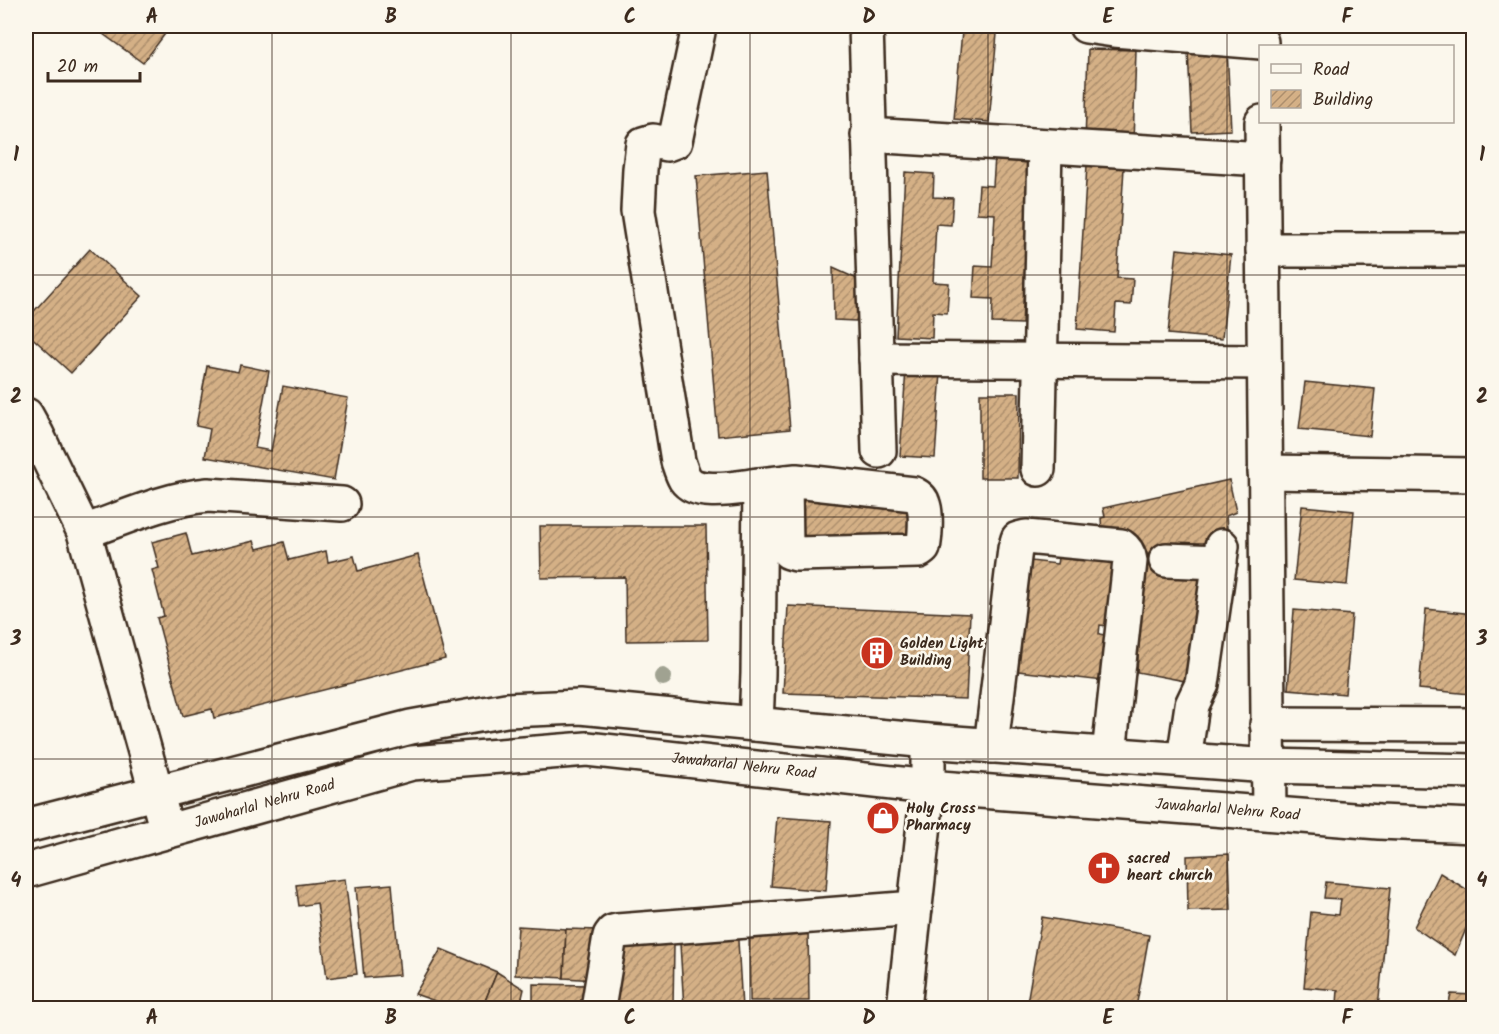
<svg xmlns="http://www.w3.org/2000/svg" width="1499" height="1034" font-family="Kalam,sans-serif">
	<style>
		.building { fill: url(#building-hatch); stroke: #3b2a1e; stroke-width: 1.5 }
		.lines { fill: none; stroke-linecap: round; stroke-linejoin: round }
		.minor-casing { stroke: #3b2a1e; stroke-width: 38 }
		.secondary-casing { stroke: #3b2a1e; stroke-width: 38 }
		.minor { stroke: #fbf7ec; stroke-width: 33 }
		.secondary { stroke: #fbf7ec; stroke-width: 33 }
		.tree { fill: #a0a291 }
		.grid { fill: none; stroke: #3b2a1e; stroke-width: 1.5; stroke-opacity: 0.55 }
		.labels { text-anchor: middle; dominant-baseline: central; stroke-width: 5; stroke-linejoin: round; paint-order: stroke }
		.poi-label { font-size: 15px; font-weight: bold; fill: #3b2a1e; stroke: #fbf7ec; text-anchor: start }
		.street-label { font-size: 15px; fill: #3b2a1e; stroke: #fbf7ec }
		.neatline { fill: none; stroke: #3b2a1e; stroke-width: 2 }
		.grid-label { font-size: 20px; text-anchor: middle; font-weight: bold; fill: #3b2a1e }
	</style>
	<defs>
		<pattern id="building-hatch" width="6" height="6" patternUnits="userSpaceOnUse" patternTransform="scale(1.5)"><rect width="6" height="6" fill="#d4b086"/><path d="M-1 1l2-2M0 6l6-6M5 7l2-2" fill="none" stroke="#ad8f6d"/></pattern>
	</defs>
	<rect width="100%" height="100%" fill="#fbf7ec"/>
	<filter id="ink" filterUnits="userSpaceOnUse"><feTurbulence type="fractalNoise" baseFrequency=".0167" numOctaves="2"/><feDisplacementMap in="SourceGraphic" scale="12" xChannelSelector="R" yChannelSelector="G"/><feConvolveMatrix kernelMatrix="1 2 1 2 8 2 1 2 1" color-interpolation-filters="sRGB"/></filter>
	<g filter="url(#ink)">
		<g class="building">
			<polygon points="92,26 171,26 143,63"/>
			<polygon points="962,31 997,34 989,122 954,119"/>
			<polygon points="1227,48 1231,130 1192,132 1188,50"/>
			<polygon points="1088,49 1136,50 1133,144 1085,143"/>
			<polygon points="995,156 1031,158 1022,324 992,323 993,299 973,298 975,266 992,267 995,214 977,213 979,185 993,186"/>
			<polygon points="1087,165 1124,168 1117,278 1133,279 1131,305 1116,304 1114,332 1077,329"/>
			<polygon points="767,170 790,429 718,436 696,176"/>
			<polygon points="905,172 934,174 933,197 953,198 951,225 936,224 933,282 949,283 947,313 933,312 932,338 896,336"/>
			<polygon points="90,249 142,296 71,373 26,332 26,320"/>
			<polygon points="1177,249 1231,255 1222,339 1168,334"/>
			<polygon points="833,268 864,282 856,321 834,320"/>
			<polygon points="240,365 269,371 255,448 271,451 283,386 348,398 334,480 205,457 210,429 196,426 207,366 238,372"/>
			<polygon points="906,369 941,372 935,458 900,456"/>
			<polygon points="1305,382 1375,389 1370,436 1299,429"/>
			<polygon points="980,393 1019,393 1018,478 980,478"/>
			<polygon points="1229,480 1236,512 1226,516 1228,539 1216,549 1206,567 1185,681 1137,672 1145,556 1102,532 1101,518 1105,517 1103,508"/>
			<polygon points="792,486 919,508 919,546 799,540"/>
			<polygon points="1302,506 1354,511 1347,585 1294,580"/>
			<polygon points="540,526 706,526 708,640 626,641 625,577 541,578"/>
			<polygon points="186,533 192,556 254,541 257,549 284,542 289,560 326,551 328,562 354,556 358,571 418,555 445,659 214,718 212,709 183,716 157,618 164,616 152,570 159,568 152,542"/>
			<polygon points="1088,554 1122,558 1114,627 1100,625 1099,634 1117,637 1112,682 1009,670 1022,560 1057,564 1058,558 1088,561"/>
			<polygon points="788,606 970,614 966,699 783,693"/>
			<polygon points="1426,609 1474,614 1474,660 1470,694 1419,689"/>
			<polygon points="1294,610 1352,615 1345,694 1288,689"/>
			<polygon points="777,817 831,821 826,891 771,886"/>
			<polygon points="1229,854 1231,910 1188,911 1187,856"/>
			<polygon points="1440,873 1474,894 1474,910 1455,955 1414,927"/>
			<polygon points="345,879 357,974 327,978 317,903 299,906 296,885"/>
			<polygon points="1326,882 1390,888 1378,1008 1308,1008 1308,1001 1337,1004 1338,990 1304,987 1311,912 1339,915 1341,899 1324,898"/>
			<polygon points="392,884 400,975 364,978 356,887"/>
			<polygon points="1042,917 1149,935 1136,1008 1026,1008"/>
			<polygon points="737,924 742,1008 684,1008 679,928"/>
			<polygon points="808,925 809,1001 750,1001 749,926"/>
			<polygon points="518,926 566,929 564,978 515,975"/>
			<polygon points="566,929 599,930 596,980 564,978"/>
			<polygon points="613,945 674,945 673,1008 613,1008"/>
			<polygon points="441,949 497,972 482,1008 455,1008 415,994"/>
			<polygon points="497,972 524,989 520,1006 524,1008 482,1008"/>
			<polygon points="533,984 589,985 589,1008 533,1008"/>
			<polygon points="1451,994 1474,995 1474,1008 1448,1008"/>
		</g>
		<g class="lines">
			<g class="minor-casing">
				<g id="minor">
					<polyline points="866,26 879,451"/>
					<polyline points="1086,26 1114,30 1261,42"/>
					<path d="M 698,32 L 675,141 L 667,144 L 653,141 L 643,144 L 640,169 L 638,211 L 678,461 C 680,467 682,474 685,479 C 697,497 740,487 760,485 L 758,674 L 756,724"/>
					<polyline points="1262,122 1269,813"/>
					<polyline points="868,135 1263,159"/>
					<polyline points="1263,250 1474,250"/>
					<polyline points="876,359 1264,362"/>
					<polyline points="26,415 37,435 84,532 167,831"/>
					<polyline points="1038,469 1045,146"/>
					<polyline points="1265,472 1474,475"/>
					<path d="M 760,485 L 796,481 L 914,494 C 918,496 922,499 923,504 C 927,513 925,539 923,548 L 919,551 L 796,554 L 789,552 L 786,545 L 785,482"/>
					<path d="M 84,532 C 124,518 165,499 208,495 L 342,504"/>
					<polyline points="1166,560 1220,562"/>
					<polyline points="1267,724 1474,725"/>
					<path d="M 991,746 L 1015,549 L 1018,539 L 1026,537 L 1121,546 C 1127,550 1129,554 1130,561 L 1109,754"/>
					<polyline points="1184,759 1192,705 1202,684 1222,546"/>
					<polyline points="598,1008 610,936 613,932 617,931 915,908"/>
					<polyline points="904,1008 928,787 928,741"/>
				</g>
			</g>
			<g class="secondary-casing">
				<g id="secondary">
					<polyline points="26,826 411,727 506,710 580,707 928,741 1269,766 1474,771"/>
					<path id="s1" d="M 26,871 L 412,763 L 587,749 L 928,787 L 1379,822 L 1474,826"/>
				</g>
			</g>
			<use href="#minor" class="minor"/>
			<use href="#secondary" class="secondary"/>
		</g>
		<circle class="tree" cx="663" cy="677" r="9"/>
	</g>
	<path class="grid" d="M 272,26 L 272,1008M 511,26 L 511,1008M 750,26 L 750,1008M 988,26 L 988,1008M 1227,26 L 1227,1008M 26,275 L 1474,275M 26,517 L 1474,517M 26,759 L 1474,759"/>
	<defs>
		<g id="building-disc" transform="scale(1.725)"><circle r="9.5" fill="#c8321e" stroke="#fbf7ec"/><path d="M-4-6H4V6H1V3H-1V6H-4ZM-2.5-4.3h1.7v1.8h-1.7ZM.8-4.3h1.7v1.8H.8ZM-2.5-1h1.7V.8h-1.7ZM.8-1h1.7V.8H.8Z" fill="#fff"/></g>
		<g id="shop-disc" transform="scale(1.725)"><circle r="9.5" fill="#c8321e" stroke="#fbf7ec"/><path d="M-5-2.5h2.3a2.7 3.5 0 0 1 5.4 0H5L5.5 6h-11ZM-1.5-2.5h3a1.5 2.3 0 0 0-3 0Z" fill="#fff"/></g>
		<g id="church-disc" transform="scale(1.725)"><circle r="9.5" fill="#c8321e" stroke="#fbf7ec"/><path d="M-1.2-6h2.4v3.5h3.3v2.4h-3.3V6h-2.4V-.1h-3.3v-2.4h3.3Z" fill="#fff"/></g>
	</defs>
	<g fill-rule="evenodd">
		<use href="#building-disc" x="877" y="653"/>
		<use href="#shop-disc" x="883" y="818"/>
		<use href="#church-disc" x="1104" y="868"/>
	</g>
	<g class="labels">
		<g class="poi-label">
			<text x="900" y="644">Golden Light<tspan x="900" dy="17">Building</tspan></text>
			<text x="906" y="809">Holy Cross<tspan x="906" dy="17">Pharmacy</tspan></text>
			<text x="1127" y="859">sacred<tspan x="1127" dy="17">heart church</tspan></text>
		</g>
		<g class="street-label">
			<text stroke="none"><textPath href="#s1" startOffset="734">Jawaharlal Nehru Road</textPath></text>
			<text stroke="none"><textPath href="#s1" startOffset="248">Jawaharlal Nehru Road</textPath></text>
			<text stroke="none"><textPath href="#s1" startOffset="1220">Jawaharlal Nehru Road</textPath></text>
		</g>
	</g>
	<rect width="1499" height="1034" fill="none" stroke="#fbf7ec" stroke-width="66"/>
	<rect x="1259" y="45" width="195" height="78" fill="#fbf7ec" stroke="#aea59a" stroke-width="1.5"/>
	<rect x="1271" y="64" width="30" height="9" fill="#fbf7ec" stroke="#aea59a" stroke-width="1.5"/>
	<text x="1313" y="75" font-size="18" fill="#3b2a1e">Road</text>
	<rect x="1271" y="90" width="30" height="18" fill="url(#building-hatch)" stroke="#aea59a" stroke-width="1.5"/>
	<text x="1313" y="105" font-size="18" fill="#3b2a1e">Building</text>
	<path d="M48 72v9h92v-9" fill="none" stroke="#3b2a1e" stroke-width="3"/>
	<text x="57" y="72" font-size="18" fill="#3b2a1e" stroke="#fbf7ec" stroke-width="4.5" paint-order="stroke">20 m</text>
	<rect x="33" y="33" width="1433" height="968" class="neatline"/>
	<g class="grid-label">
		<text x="152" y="23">A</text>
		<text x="391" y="23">B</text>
		<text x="630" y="23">C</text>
		<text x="869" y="23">D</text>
		<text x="1108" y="23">E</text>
		<text x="1347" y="23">F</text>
		<text x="16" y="161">1</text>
		<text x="1482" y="161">1</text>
		<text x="16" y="403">2</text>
		<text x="1482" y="403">2</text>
		<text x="16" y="645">3</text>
		<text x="1482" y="645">3</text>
		<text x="16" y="887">4</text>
		<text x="1482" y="887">4</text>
		<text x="152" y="1024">A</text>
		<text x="391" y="1024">B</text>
		<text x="630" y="1024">C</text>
		<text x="869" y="1024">D</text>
		<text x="1108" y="1024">E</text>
		<text x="1347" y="1024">F</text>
	</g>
</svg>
